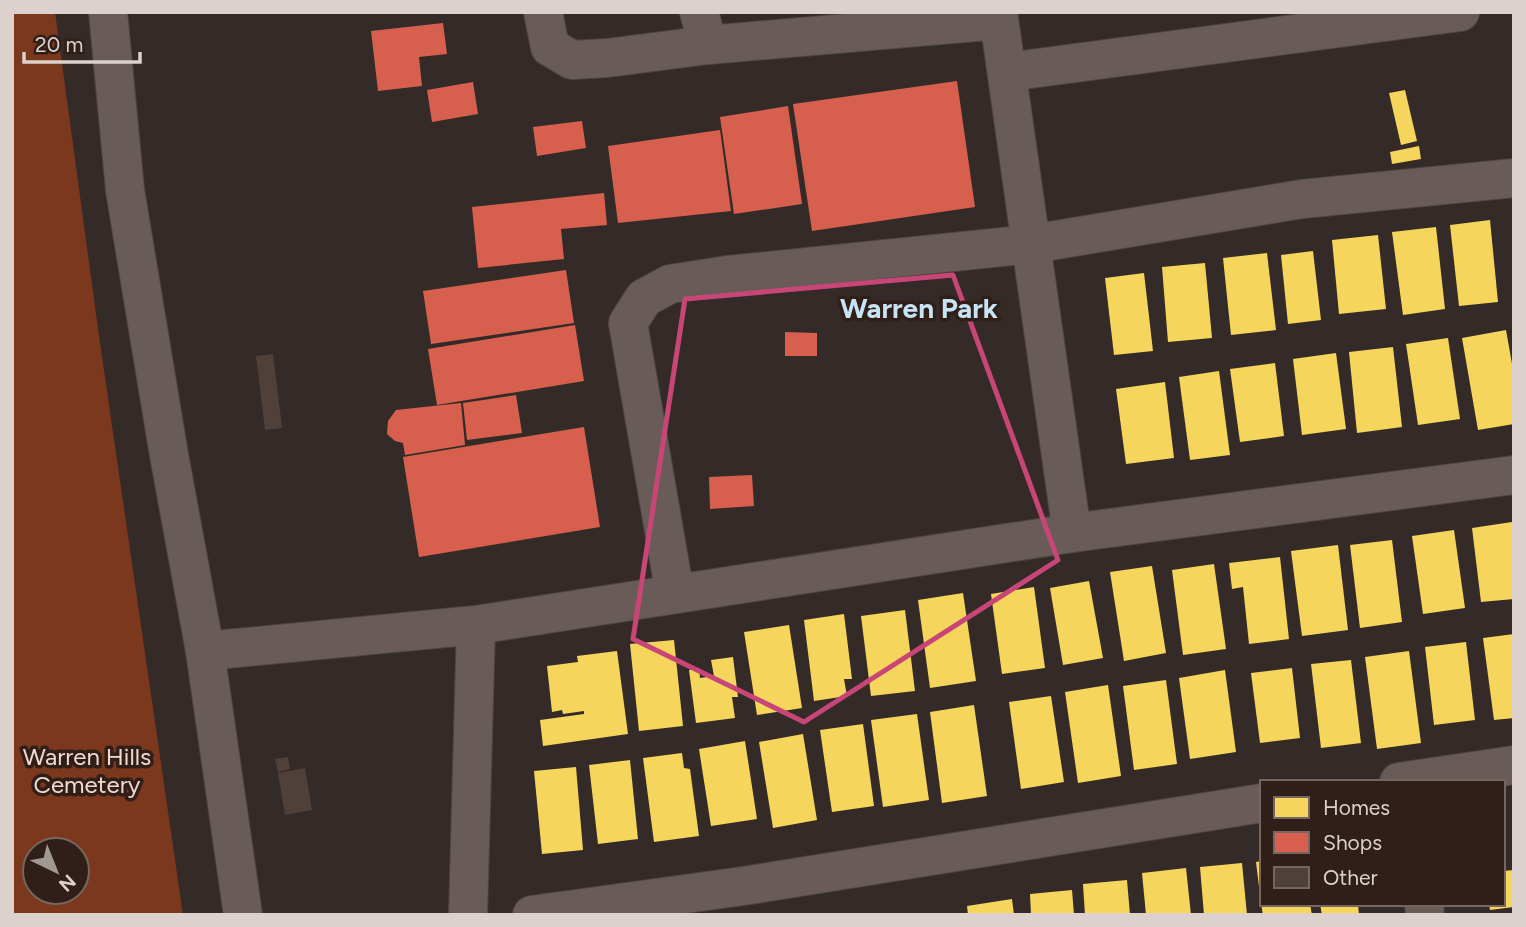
<svg xmlns="http://www.w3.org/2000/svg" width="1526" height="927" font-family="Figtree,sans-serif">
	<style>
		.green { fill: #7b381d; fill-rule: evenodd }
		.homes { fill: #f6d55c }
		.shops { fill: #d6604d }
		.building { fill: #50403a }
		.lines { fill: none; stroke-linecap: round; stroke-linejoin: round }
		.minor-casing { stroke: #4e4643; stroke-width: 40 }
		.minor { stroke: #695c58; stroke-width: 38 }
		.marked { fill: none; stroke: #c84677; stroke-width: 5; stroke-linejoin: round }
		.labels { text-anchor: middle; dominant-baseline: central; stroke-width: 7; stroke-linejoin: round; paint-order: stroke }
		.park-label { font-size: 24px; fill: #f1d9d0; stroke: #301f18 }
		.quarter-label { font-size: 28px; font-weight: bold; fill: #c7e3f6; stroke: #301f18 }
	</style>
	<rect width="100%" height="100%" fill="#342b28"/>
	<path class="green" d="M 12,12 L 55,12 L 99,336 L 183,915 L 12,915 ZM 35,850 L 77,850 L 77,892 L 35,892 Z"/>
	<g class="homes">
		<polygon points="1405,90 1417,141 1401,145 1389,93"/>
		<polygon points="1419,146 1421,159 1392,164 1390,152"/>
		<polygon points="1490,220 1498,302 1459,306 1450,225"/>
		<polygon points="1436,227 1445,309 1403,315 1392,232"/>
		<polygon points="1378,235 1386,309 1339,314 1332,240"/>
		<polygon points="1313,251 1321,320 1288,324 1281,255"/>
		<polygon points="1267,253 1276,330 1231,335 1223,258"/>
		<polygon points="1205,263 1212,338 1168,342 1162,267"/>
		<polygon points="1144,273 1153,351 1114,355 1105,278"/>
		<polygon points="1506,330 1514,375 1514,424 1478,430 1462,338"/>
		<polygon points="1448,338 1460,419 1418,425 1406,344"/>
		<polygon points="1393,347 1402,427 1357,433 1349,352"/>
		<polygon points="1336,353 1346,429 1302,435 1293,359"/>
		<polygon points="1275,363 1284,436 1240,442 1230,369"/>
		<polygon points="1219,371 1230,455 1190,460 1179,377"/>
		<polygon points="1165,382 1174,458 1126,464 1116,389"/>
		<polygon points="1512,522 1514,599 1481,602 1472,528"/>
		<polygon points="1454,530 1465,608 1423,614 1412,536"/>
		<polygon points="1392,540 1402,622 1360,628 1350,545"/>
		<polygon points="1338,545 1348,630 1302,636 1291,551"/>
		<polygon points="1280,557 1289,639 1249,644 1243,587 1232,589 1229,563"/>
		<polygon points="1214,564 1226,649 1183,655 1172,570"/>
		<polygon points="1152,566 1166,653 1124,661 1110,572"/>
		<polygon points="1089,581 1103,658 1063,665 1050,588"/>
		<polygon points="1034,587 1045,668 1002,674 991,594"/>
		<polygon points="963,593 976,681 930,688 918,600"/>
		<polygon points="905,610 915,691 871,696 861,616"/>
		<polygon points="844,614 852,679 844,679 847,696 814,701 804,620"/>
		<polygon points="789,625 802,708 757,715 744,632"/>
		<polygon points="1514,634 1514,718 1494,720 1483,638"/>
		<polygon points="674,640 683,726 639,731 630,644"/>
		<polygon points="1466,642 1475,720 1434,725 1425,647"/>
		<polygon points="617,651 628,734 543,746 540,720 584,714 584,711 563,714 562,710 552,712 547,666 578,662 577,656"/>
		<polygon points="1409,651 1421,743 1377,749 1365,657"/>
		<polygon points="733,657 738,697 732,697 735,718 696,723 689,670 699,668 700,678 714,676 711,660"/>
		<polygon points="1351,660 1361,743 1321,748 1311,664"/>
		<polygon points="1292,668 1300,738 1260,743 1251,673"/>
		<polygon points="1225,670 1236,752 1190,759 1179,678"/>
		<polygon points="1166,680 1177,764 1134,770 1123,686"/>
		<polygon points="1108,685 1121,776 1078,783 1065,692"/>
		<polygon points="1051,696 1064,782 1021,789 1009,702"/>
		<polygon points="974,705 987,796 942,803 930,712"/>
		<polygon points="917,714 929,800 883,807 871,720"/>
		<polygon points="863,724 874,806 832,812 820,730"/>
		<polygon points="803,734 817,820 773,828 759,742"/>
		<polygon points="745,741 757,819 711,826 699,749"/>
		<polygon points="682,753 684,768 690,769 699,836 654,842 643,758"/>
		<polygon points="630,760 638,839 598,844 589,765"/>
		<polygon points="576,767 583,850 542,854 534,771"/>
		<polygon points="1262,861 1262,895 1260,895 1256,862"/>
		<polygon points="1242,863 1247,915 1204,915 1200,867"/>
		<polygon points="1186,868 1191,915 1146,915 1142,873"/>
		<polygon points="1514,870 1514,907 1490,910 1489,904 1503,904 1503,871"/>
		<polygon points="1127,880 1130,915 1085,915 1083,884"/>
		<polygon points="1072,890 1074,915 1031,915 1030,894"/>
		<polygon points="1012,899 1014,915 968,915 967,906"/>
		<polygon points="1261,904 1310,904 1312,915 1263,915"/>
		<polygon points="1320,904 1358,904 1359,915 1322,915"/>
	</g>
	<g class="shops">
		<polygon points="443,23 447,54 419,57 422,86 378,91 371,31"/>
		<polygon points="957,81 975,207 812,231 793,104"/>
		<polygon points="473,82 478,114 432,122 427,90"/>
		<polygon points="788,106 802,204 734,214 720,117"/>
		<polygon points="582,121 586,148 537,156 533,127"/>
		<polygon points="720,130 731,211 618,223 608,146"/>
		<polygon points="604,193 607,225 561,229 564,259 478,268 472,207"/>
		<polygon points="566,270 574,323 431,344 423,291"/>
		<polygon points="575,325 584,381 437,405 428,349"/>
		<polygon points="785,332 817,333 817,356 785,356"/>
		<polygon points="516,395 522,433 467,440 463,403"/>
		<polygon points="461,403 465,445 405,455 403,443 395,441 387,434 388,421 396,410"/>
		<polygon points="584,427 600,527 419,557 403,457"/>
		<polygon points="752,475 754,506 710,509 709,477"/>
	</g>
	<g class="building">
		<polygon points="273,354 282,428 265,430 256,356"/>
		<polygon points="288,757 290,769 278,772 275,759"/>
		<polygon points="305,768 312,810 285,815 278,773"/>
	</g>
	<g class="lines">
		<g class="minor-casing">
			<g id="minor">
				<polyline points="108,12 125,190 169,455 205,651 243,915"/>
				<polyline points="543,12 550,47 572,60 607,58 708,45 999,20"/>
				<polyline points="699,12 708,45"/>
				<polyline points="998,12 1072,533"/>
				<polyline points="1007,72 1460,12"/>
				<polyline points="675,594 628,323 644,298 670,284 728,275 1032,244 1302,199 1514,178"/>
				<polyline points="205,651 476,625 1072,533 1514,475"/>
				<polyline points="1399,782 1514,765"/>
				<polyline points="1424,904 1425,915"/>
				<polyline points="468,915 476,625"/>
				<polyline points="532,915 743,886 1262,803"/>
			</g>
		</g>
		<use href="#minor" class="minor"/>
	</g>
	<path class="marked" d="M 953,275 L 1058,560 L 804,722 L 633,639 L 685,299 Z"/>
	<g class="labels">
		<g class="park-label">
			<text x="87" y="756">Warren Hills<tspan x="87" dy="28">Cemetery</tspan></text>
		</g>
		<g class="quarter-label">
			<text x="919" y="308">Warren Park</text>
		</g>
	</g>
	<rect width="1526" height="927" fill="none" stroke="#dcd1cc" stroke-width="28"/>
	<rect x="1260" y="780" width="245" height="126" fill="#301f18" stroke="#756660" stroke-width="2"/>
	<rect x="1274" y="797" width="35" height="21" fill="#f6d55c" stroke="#756660" stroke-width="2"/>
	<text x="1323" y="815" font-size="21" fill="#dcd1cc">Homes</text>
	<rect x="1274" y="832" width="35" height="21" fill="#d6604d" stroke="#756660" stroke-width="2"/>
	<text x="1323" y="850" font-size="21" fill="#dcd1cc">Shops</text>
	<rect x="1274" y="867" width="35" height="21" fill="#50403a" stroke="#756660" stroke-width="2"/>
	<text x="1323" y="885" font-size="21" fill="#dcd1cc">Other</text>
	<g transform="translate(56 871) rotate(137)"><circle r="33" fill="#301f18" stroke="#756660" stroke-width="2"/>
	<path d="M0-5L12 26L0 18L-12 26Z" fill="#a19793"/>
	<text y="-10" font-size="19" font-weight="bold" text-anchor="middle" fill="#dcd1cc">N</text>
	</g>
	<path d="M24 52v10h116v-10" fill="none" stroke="#dcd1cc" stroke-width="3.5"/>
	<text x="35" y="52" font-size="21" fill="#dcd1cc" stroke="#301f18" stroke-width="5" paint-order="stroke">20 m</text>
</svg>
